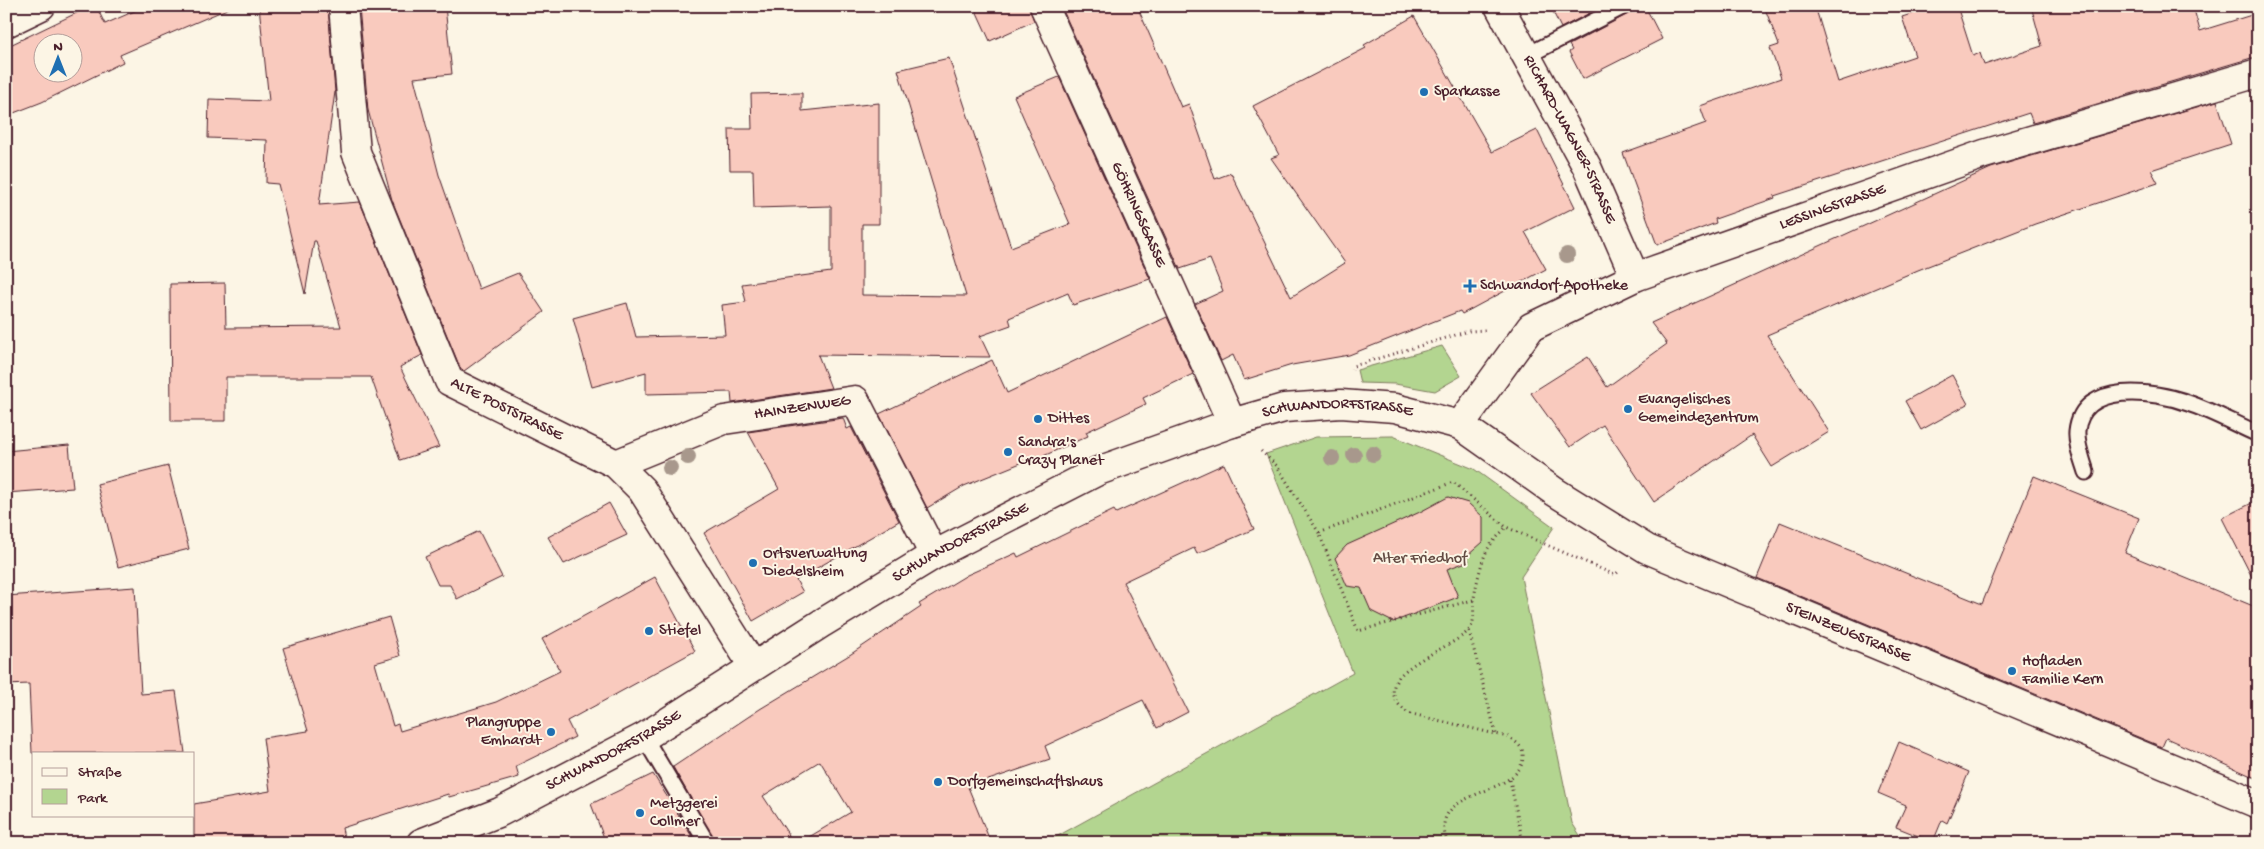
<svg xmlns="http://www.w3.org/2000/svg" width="2264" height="849" font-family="'Gochi Hand',sans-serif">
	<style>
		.green { fill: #b3d590; stroke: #7e7a5e }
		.building { fill: #f9cabe; stroke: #4a1f2b; fill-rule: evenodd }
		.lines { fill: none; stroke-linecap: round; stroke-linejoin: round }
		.service-casing { stroke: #4a1f2b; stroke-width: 19 }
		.minor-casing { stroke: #4a1f2b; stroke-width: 31 }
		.tertiary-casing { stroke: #4a1f2b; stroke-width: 31 }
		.path { stroke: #4a1f2b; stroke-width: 3; stroke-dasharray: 1 4; stroke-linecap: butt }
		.service { stroke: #fcf5e5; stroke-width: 15 }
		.minor { stroke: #fcf5e5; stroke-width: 28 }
		.tertiary { stroke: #fcf5e5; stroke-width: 28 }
		.tree { fill: #a8988c }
		.poi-dot { fill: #1f6fb2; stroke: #fcf5e5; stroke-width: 2 }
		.labels { text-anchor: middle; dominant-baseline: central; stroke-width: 4; stroke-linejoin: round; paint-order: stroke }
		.poi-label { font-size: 16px; fill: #4a1f2b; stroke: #fcf5e5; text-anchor: start }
		.street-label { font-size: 16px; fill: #4a1f2b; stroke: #fcf5e5 }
		.park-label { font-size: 16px; fill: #644c44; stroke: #fcf5e5 }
	</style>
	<rect width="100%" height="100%" fill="#fcf5e5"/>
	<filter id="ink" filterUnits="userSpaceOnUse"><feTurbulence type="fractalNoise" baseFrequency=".02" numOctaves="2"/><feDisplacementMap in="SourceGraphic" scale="10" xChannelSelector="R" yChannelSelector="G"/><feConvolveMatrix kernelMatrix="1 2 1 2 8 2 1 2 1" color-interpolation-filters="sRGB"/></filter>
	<g filter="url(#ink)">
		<g class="green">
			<polygon points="1442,346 1461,376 1435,391 1395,384 1360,383 1357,370"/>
			<polygon points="1393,436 1474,469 1554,527 1521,577 1572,823 1585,843 1045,843 1353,673 1266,454 1316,437"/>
		</g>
		<g class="building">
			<path d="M 91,6 L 96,6 L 105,24 L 146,6 L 234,6 L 120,55 L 123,62 L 42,102 L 6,116 L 6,47 ZM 42,42 L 72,42 L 72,72 L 42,72 Z"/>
			<polygon points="259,6 328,6 335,92 319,205 360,202 422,355 400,367 439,447 400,460 371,377 226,377 226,421 171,421 170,284 225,283 226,328 341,327 316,241 314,241 305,294 278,184 266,183 267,140 208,138 209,99 269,101"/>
			<polygon points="359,6 445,6 452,74 414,78 439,175 479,289 518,273 544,312 464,371 461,370 392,200 368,110"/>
			<polygon points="974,6 1029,6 1034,21 990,41"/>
			<polygon points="1061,6 1137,6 1181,107 1189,104 1215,179 1231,173 1291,297 1345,263 1271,158 1279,155 1253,106 1366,48 1364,45 1414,16 1492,152 1537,130 1575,207 1525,232 1546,269 1462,314 1460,311 1349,355 1292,365 1244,380 1233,355 1221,361 1195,304 1223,291 1210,259 1180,269"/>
			<polygon points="1550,6 1603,6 1561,28"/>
			<polygon points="1633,6 1645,6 1662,39 1583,79 1569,52 1572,50 1569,45 1628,14"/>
			<polygon points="1764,6 1815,6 1838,82 1915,56 1902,17 1936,6 1957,6 1973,56 1980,53 1984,65 2042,46 2031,6 2193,6 2200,31 2258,13 2258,56 2033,123 2029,113 1774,196 1775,198 1715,219 1716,223 1657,245 1623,153 1706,123 1700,106 1781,78 1770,48 1779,45"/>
			<polygon points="949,58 1011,247 1070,224 1014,96 1059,77 1150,279 1073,305 1068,293 1009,318 1011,325 980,336 990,357 818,355 831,388 732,403 731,392 646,394 646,372 592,387 573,318 627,303 636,337 725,335 722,305 746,302 742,284 831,272 831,206 754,208 753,170 730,170 729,129 752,129 751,94 802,93 802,111 879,103 879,224 862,224 862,295 966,296 898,70"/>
			<polygon points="2217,101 2231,144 2151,170 2158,183 2035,224 1918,270 1767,335 1829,432 1772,467 1752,435 1654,502 1603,425 1570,447 1531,393 1588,357 1607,387 1667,344 1651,323 1991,168"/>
			<polygon points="1167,317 1193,374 1143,398 1146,404 1086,432 1088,436 1039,458 1038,456 964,486 927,508 879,414 992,360 1007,393"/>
			<polygon points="1952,375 1968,404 1921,430 1905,401"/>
			<polygon points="843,418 847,429 851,427 899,521 796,580 803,592 753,621 704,533 779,489 748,432"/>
			<polygon points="69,445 73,488 6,493 6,451"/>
			<polygon points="1224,464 1254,529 1197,554 1194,548 1123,582 1188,712 1157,728 1143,700 1045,746 1050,759 968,787 991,843 799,843 851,812 820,761 763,796 794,843 716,843 673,767 760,709 851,654 921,607 919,604 967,575 1016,553 1018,557 1114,510 1116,513"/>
			<polygon points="168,466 189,549 118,567 97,484"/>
			<polygon points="2034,476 2139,518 2125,553 2258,608 2258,779 2166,738 2162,747 1757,578 1780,522 1982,604"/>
			<polygon points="1448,497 1468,503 1483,517 1483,542 1467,556 1469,561 1447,569 1458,597 1393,622 1371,611 1361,588 1347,586 1335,558 1347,545 1420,512"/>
			<polygon points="2258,500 2258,589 2222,518"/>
			<polygon points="609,503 627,535 564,564 548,537"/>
			<polygon points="479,531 502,577 457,599 450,585 438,585 425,557"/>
			<polygon points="655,577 695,651 567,721 575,737 516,766 519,777 449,797 448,794 342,828 344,838 314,843 194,843 194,804 270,791 263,738 308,731 283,648 389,617 400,656 375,663 393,726 398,724 400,731 496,702 560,671 542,639"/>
			<polygon points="135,587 141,694 176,691 185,753 32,753 29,684 6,685 6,596"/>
			<polygon points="1899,742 1969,772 1947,823 1942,820 1933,842 1896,827 1906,805 1878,793"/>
			<polygon points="653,774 696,843 606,843 591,804"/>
		</g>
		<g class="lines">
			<g class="service-casing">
				<g id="service">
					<polyline points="1526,56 1624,6"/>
					<path d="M 2086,472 C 2082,459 2076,444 2077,431 C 2082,380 2155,391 2188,403 C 2212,411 2235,424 2258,434"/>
					<polyline points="644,737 707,843"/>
				</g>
			</g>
			<g class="minor-casing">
				<g id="minor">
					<path id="s1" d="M 343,6 L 356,152 L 449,381 L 616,464 L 642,490 L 753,666"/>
					<path id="s2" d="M 1044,6 L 1232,423"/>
					<path id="s3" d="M 1499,6 L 1587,167 L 1635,277"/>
					<polyline points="6,23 41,6"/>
					<path id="s4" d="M 1460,425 L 1531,327 L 1635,277 L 1984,154 L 2258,73"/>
					<path id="s5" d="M 616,464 L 724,420 L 855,400 L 934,555"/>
				</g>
			</g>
			<g class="tertiary-casing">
				<g id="tertiary">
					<path id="s6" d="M 421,843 L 500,812 L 644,737 L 822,623 L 934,555 L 1098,471 L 1232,423 L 1284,408 L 1341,404 L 1395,408 L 1460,425 L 1555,492 L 1647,549 L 2258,804"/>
				</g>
			</g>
			<g class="path">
				<polyline points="1352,370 1353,366 1469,331 1485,330"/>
				<polyline points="1261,451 1277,466 1319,533"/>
				<polyline points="1473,600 1358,631 1319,533 1453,482 1506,527"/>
				<polyline points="1469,631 1496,734"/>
				<polyline points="1510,780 1523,843"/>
				<path d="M 1448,843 C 1423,787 1521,799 1523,757 C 1524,747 1516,742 1508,737 L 1408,713 C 1358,675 1450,651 1468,631 C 1477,622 1472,609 1474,598 C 1476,586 1482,557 1489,547 C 1494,540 1501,533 1506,527 L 1615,575 L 1619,571"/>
			</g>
			<use href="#service" class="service"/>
			<use href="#minor" class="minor"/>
			<use href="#tertiary" class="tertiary"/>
		</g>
		<g class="tree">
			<circle cx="1567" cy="255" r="8"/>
			<circle cx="1373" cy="454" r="8"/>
			<circle cx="1354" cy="455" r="8"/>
			<circle cx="688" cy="457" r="8"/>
			<circle cx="1332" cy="458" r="8"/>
			<circle cx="670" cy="468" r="8"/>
		</g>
	</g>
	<g class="poi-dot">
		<circle cx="1424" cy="92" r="5"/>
		<path d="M1467.5 278.5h5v5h5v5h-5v5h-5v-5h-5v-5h5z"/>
		<circle cx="1628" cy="409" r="5"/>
		<circle cx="1038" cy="419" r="5"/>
		<circle cx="1008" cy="452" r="5"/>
		<circle cx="753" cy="563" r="5"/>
		<circle cx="649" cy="631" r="5"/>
		<circle cx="2012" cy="671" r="5"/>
		<circle cx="551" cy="732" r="5"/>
		<circle cx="938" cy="782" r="5"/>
		<circle cx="640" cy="813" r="5"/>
	</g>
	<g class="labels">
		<g class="poi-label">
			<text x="1434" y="92">Sparkasse</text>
			<text x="1480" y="286">Schwandorf-Apotheke</text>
			<text x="1638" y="400">Evangelisches<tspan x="1638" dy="18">Gemeindezentrum</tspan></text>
			<text x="1048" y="419">Dittes</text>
			<text x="1018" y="443">Sandra's<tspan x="1018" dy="18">Crazy Planet</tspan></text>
			<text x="763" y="554">Ortsverwaltung<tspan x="763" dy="18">Diedelsheim</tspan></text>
			<text x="659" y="631">Stiefel</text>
			<text x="2022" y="662">Hofladen<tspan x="2022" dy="18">Familie Kern</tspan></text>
			<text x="541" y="723" text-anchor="end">Plangruppe<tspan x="541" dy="18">Emhardt</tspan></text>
			<text x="948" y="782">Dorfgemeinschaftshaus</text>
			<text x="650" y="804">Metzgerei<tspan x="650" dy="18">Collmer</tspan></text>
		</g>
		<g class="street-label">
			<text stroke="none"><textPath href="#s3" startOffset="151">RICHARD-WAGNER-STRASSE</textPath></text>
			<text stroke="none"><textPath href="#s4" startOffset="446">LESSINGSTRASSE</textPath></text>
			<text stroke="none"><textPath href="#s2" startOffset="229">GÖHRINGSGASSE</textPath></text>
			<text stroke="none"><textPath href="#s1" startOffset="458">ALTE POSTSTRASSE</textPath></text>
			<text stroke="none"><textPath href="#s5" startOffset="196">HAINZENWEG</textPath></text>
			<text stroke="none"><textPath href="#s6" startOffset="1024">SCHWANDORFSTRASSE</textPath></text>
			<text stroke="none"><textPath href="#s6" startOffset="619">SCHWANDORFSTRASSE</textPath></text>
			<text stroke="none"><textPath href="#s6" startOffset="1591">STEINZEUGSTRASSE</textPath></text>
			<text stroke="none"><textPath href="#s6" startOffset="214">SCHWANDORFSTRASSE</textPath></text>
		</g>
		<g class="park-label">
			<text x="1420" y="559">Alter Friedhof</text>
		</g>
	</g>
	<rect width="2264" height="849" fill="none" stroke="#fcf5e5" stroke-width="25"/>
	<rect x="12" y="12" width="2239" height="824" fill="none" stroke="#4a1f2b" stroke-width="2" filter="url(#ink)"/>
	<rect x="32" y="752" width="162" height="65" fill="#fcf5e5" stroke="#b59f9b"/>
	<rect x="42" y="768" width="25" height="8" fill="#fcf5e5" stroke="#b59f9b"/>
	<text x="78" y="776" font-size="15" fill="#4a1f2b">Straße</text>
	<rect x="42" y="789" width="25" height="15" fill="#b3d590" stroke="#b59f9b"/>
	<text x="78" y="802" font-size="15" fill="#4a1f2b">Park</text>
	<g transform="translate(58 58)"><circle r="24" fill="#fcf5e5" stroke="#b59f9b"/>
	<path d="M0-4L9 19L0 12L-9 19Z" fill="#1f6fb2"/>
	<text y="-8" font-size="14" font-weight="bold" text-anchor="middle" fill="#4a1f2b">N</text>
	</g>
</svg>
